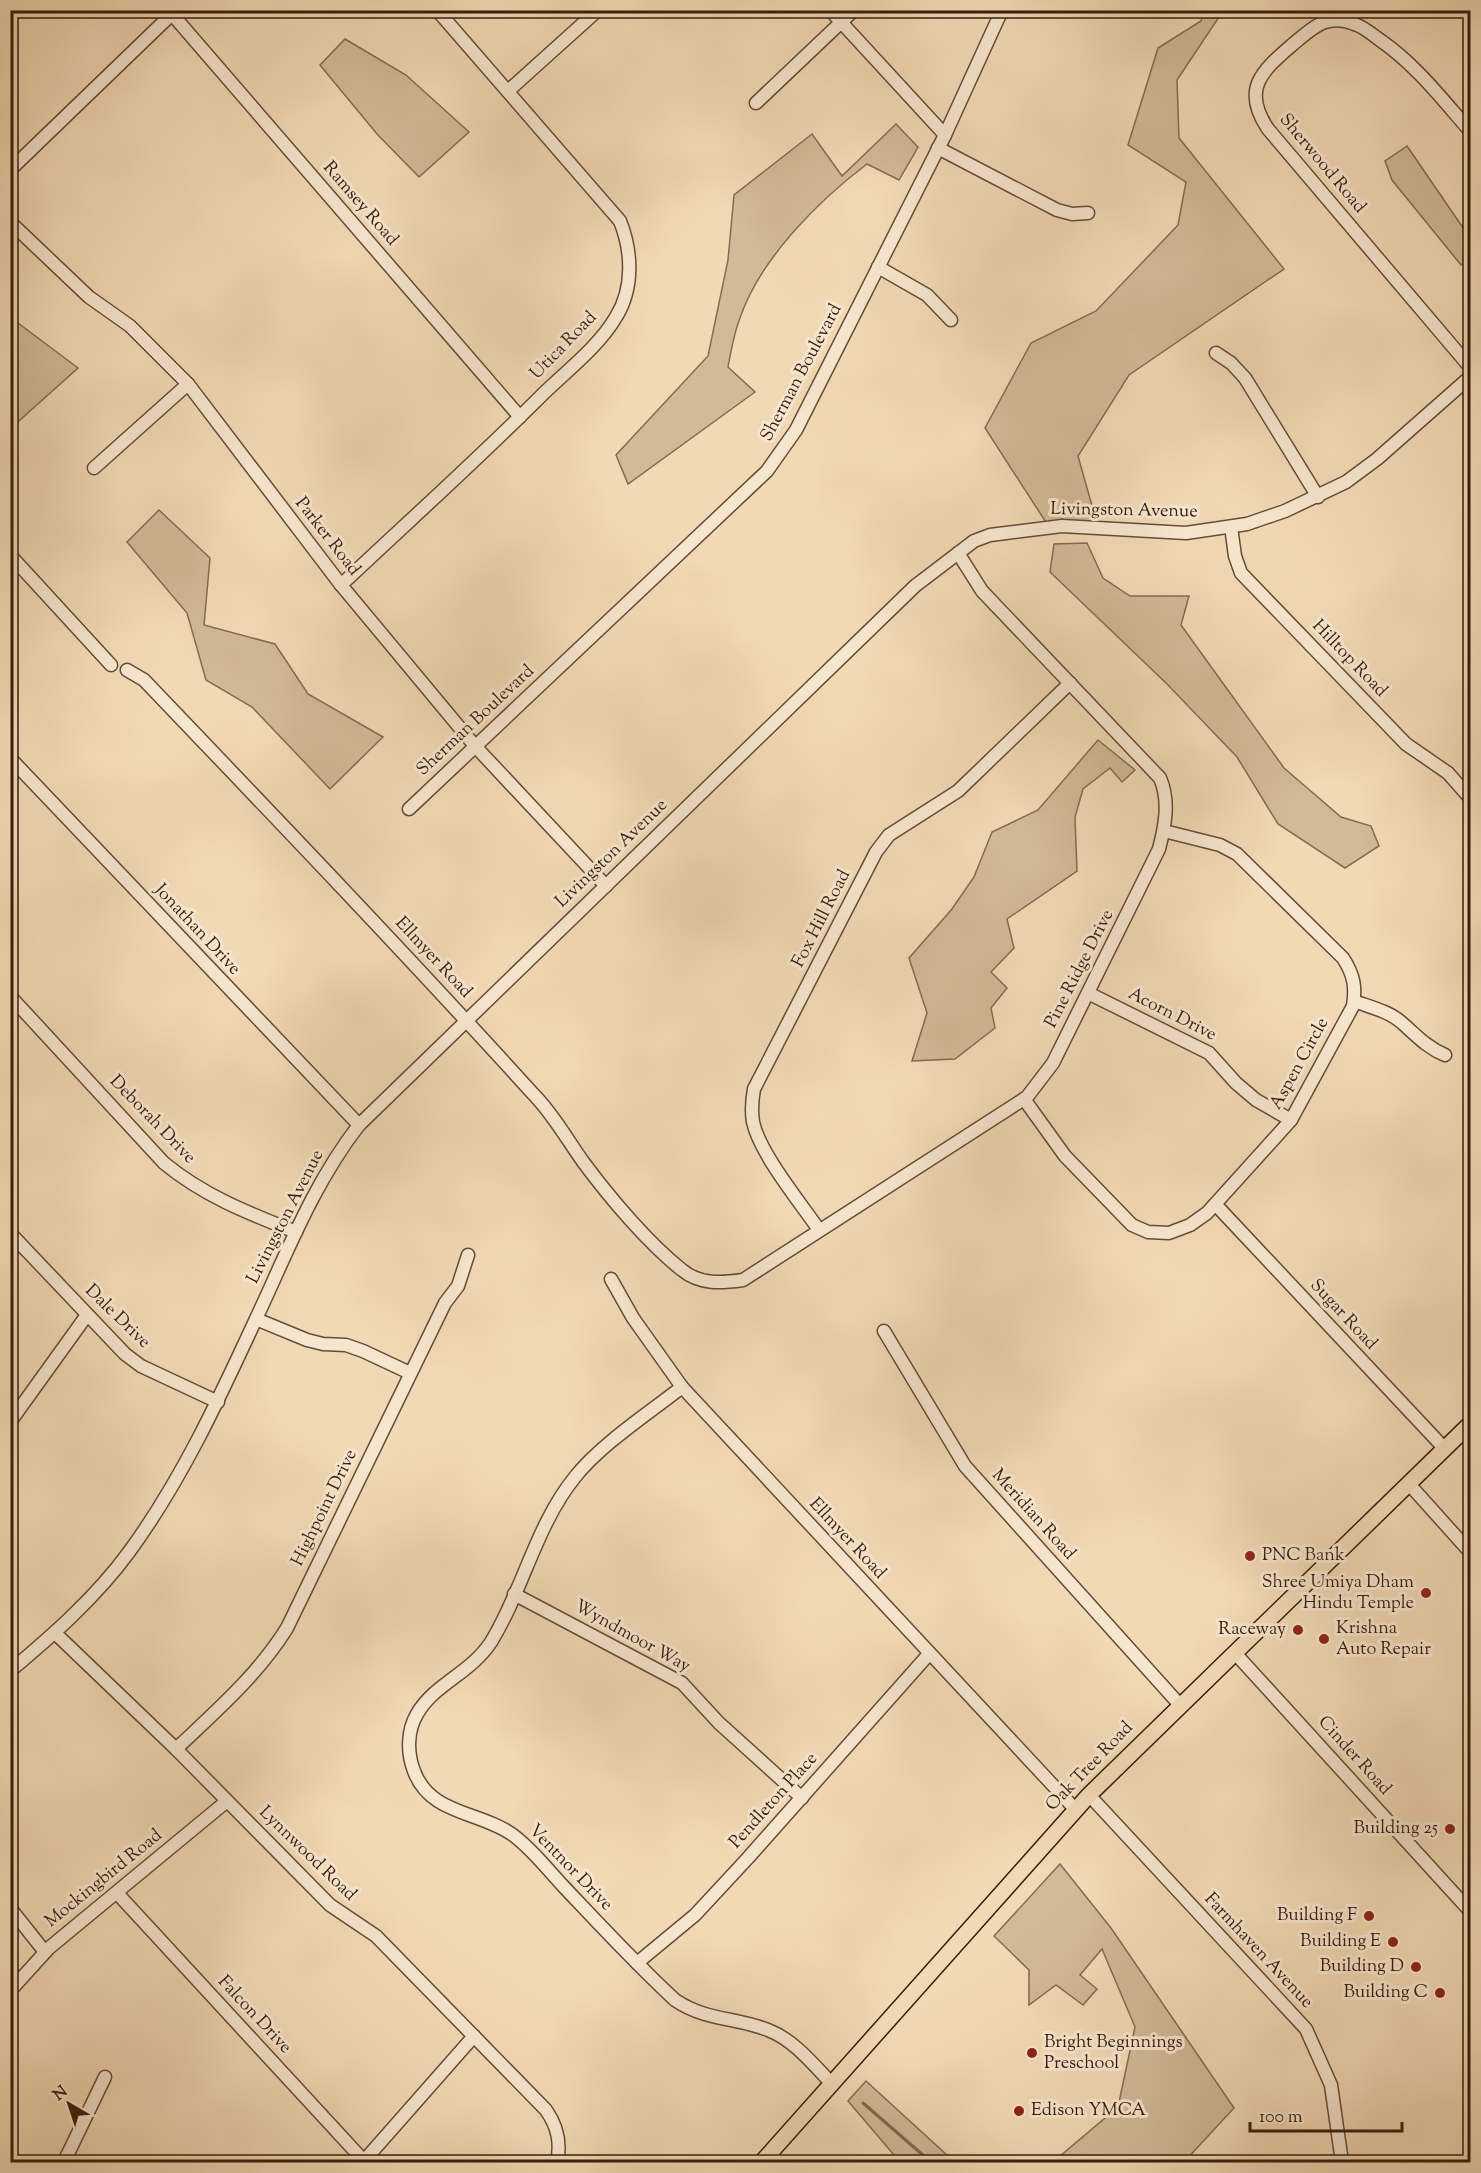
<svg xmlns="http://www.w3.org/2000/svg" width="1481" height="2173" font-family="'Sorts Mill Goudy',serif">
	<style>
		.green { fill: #d2b998; stroke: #846b52; stroke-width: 1.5 }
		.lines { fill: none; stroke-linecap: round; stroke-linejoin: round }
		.stream { stroke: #806750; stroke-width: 3 }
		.minor-casing { stroke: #654c37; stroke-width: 15 }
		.major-casing { stroke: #361d0d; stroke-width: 18 }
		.minor { stroke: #f7e6cf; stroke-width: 12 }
		.major { stroke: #f2d9b5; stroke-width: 15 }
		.poi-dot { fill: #8f2418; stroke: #f7e6cf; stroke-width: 2 }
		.labels { text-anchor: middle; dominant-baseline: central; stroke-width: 6; stroke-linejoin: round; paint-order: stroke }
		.street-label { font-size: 18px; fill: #361d0d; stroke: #f7e6cf }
		.poi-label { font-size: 18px; fill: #361d0d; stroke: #f7e6cf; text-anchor: end }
	</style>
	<rect width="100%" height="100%" fill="#f2d9b5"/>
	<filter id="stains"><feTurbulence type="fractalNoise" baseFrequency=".00333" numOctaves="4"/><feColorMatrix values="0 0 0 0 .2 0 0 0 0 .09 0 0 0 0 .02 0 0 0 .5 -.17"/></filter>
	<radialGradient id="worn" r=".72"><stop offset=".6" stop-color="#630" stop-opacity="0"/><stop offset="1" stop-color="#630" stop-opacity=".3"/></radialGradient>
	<g class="green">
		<polygon points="1204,11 1223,11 1177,80 1179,138 1284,269 1129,375 1078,456 1098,527 1049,527 985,428 1031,343 1096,311 1178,225 1186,182 1128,145 1158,48 1201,21"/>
		<polygon points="345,39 406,75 469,132 419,177 377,134 320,65"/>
		<path d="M 896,124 L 918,147 L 899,180 L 867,164 C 818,201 760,259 740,318 C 734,333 731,351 728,367 L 755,392 L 628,484 L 616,455 L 708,356 L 728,260 L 734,195 L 812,134 L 842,176 Z"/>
		<polygon points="1407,146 1470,238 1470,257 1461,265 1392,180 1385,161"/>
		<polygon points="10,317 78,368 11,428 10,428"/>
		<polygon points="159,510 210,558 204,625 275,644 308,694 383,737 330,789 252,707 206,680 187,613 127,542"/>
		<polygon points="1087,543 1103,578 1130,596 1189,596 1181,625 1284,768 1341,817 1371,826 1379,846 1345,868 1278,824 1237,757 1167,684 1050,572 1054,544"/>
		<polygon points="1098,740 1135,770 1122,782 1110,768 1083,789 1075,817 1077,871 1007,919 1014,948 991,972 1007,988 991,1008 995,1028 955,1059 912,1061 927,1013 909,958 952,909 974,877 992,832 1038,810"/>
		<polygon points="1060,1864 1111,1928 1234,2108 1184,2162 1053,2162 1118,2107 1135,2027 1102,1949 1080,1975 1097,1989 1083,2005 1056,1985 1029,2005 1029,1970 994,1936"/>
		<polygon points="866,2081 947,2155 972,2162 900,2162 848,2101"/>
	</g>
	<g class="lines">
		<polyline class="stream" points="863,2103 931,2162"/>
		<g class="minor-casing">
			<g id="minor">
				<polyline points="830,10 945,135"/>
				<polyline points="172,14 520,417"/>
				<polyline points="508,91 598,10"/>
				<polyline points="756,103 854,10"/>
				<path d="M 1470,131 C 1442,99 1416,65 1380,40 C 1373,35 1365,28 1357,25 C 1327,12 1314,27 1292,45 C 1262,71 1241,89 1268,129 L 1470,367"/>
				<polyline points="938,148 1057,210 1072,214 1088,213"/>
				<polyline points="10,170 176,10"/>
				<polyline points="10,222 89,297 130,326 188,384 341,585 475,746 606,886"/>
				<polyline points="878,267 927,295 951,320"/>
				<polyline points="1216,353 1231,363 1245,378 1318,497"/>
				<polyline points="94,468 188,384"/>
				<polyline points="1231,527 1235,556 1241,573 1406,744 1448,773 1470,798"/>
				<polyline points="10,555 111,665"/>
				<path d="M 341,585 C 409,521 478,459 544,393 C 568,370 599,346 616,317 C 634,288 632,251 620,221 L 437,10"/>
				<path d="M 127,670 L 144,680 C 276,818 408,956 536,1097 C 555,1117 568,1141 584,1163 C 610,1198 648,1243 682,1270 C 700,1285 722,1283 743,1280 L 1027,1097 L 1053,1063 L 1159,849 C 1165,826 1170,801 1160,778 L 982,591 L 958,553"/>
				<polyline points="10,758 359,1125"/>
				<polyline points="409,809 767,471 796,430 945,135 1002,10"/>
				<polyline points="1088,993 1209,1053 1236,1083 1256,1100 1291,1120"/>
				<path d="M 10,996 L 164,1163 C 204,1196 248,1213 296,1232"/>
				<path d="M 1354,1001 C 1370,1007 1388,1011 1401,1022 C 1416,1035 1426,1047 1445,1055"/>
				<path d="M 1024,1099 L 1065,1156 L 1132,1225 L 1148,1232 L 1169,1233 L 1190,1225 L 1207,1213 L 1291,1120 L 1353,1006 C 1356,987 1354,975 1343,958 L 1237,854 L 1220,845 L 1164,831"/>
				<polyline points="1216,1205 1445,1449"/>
				<path d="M 819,1230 C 800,1202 760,1154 753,1122 C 751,1110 752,1100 754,1089 L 876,852 L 889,835 L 958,791 L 1070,683"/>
				<polyline points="10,1233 125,1354 141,1366 218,1402"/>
				<polyline points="611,1279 633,1318 682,1387 1075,1809"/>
				<polyline points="256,1319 307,1340 323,1344 346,1345 363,1351 410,1373"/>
				<polyline points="884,1331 965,1466 1179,1704"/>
				<path d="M 682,1387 C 649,1413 600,1445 575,1477 C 536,1525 523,1590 491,1642 C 470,1674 434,1684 417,1714 C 407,1731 407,1753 414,1771 C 430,1815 480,1811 513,1835 C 532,1849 548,1870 564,1887 C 600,1925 636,1964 675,2000 C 706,2021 735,2017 768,2030 C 794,2040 813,2064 832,2084"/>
				<polyline points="10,1422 87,1315"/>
				<polyline points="1409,1484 1470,1552"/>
				<polyline points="514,1594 682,1683 719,1723 802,1798"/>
				<path d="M 55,1633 L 176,1749 L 330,1905 L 376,1936 L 546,2110 C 558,2127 561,2143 557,2162"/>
				<polyline points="1234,1652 1470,1911"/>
				<path d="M 10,1671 C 53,1635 96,1597 129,1552 C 181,1481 218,1401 255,1321 C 287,1253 313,1184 359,1125 L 915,586 L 974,541 L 990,535 L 1062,526 L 1186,533 L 1247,524 L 1285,511 L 1346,482 L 1377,459 L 1470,377"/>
				<path d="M 176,1749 C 216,1711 257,1676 287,1628 L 445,1303 L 458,1286 L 468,1255"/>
				<polyline points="1089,1795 1306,2029 1331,2085 1342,2162"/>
				<polyline points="117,1893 364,2161"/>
				<polyline points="10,1908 45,1952"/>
				<polyline points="637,1963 695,1915 747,1859 929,1654"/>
				<polyline points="10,1991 49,1948 227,1801"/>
				<polyline points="64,2162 105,2077"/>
				<polyline points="363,2162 474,2036"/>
			</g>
		</g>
		<g class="major-casing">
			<polyline id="major" points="762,2162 1089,1795 1470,1424"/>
		</g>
		<use href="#minor" class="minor"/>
		<use href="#major" class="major"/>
	</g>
	<g class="poi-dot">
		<circle cx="1250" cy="1556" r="6"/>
		<circle cx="1426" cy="1593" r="6"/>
		<circle cx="1298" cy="1630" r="6"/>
		<circle cx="1324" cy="1639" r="6"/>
		<circle cx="1450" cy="1829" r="6"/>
		<circle cx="1369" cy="1916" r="6"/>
		<circle cx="1393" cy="1942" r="6"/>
		<circle cx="1416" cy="1967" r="6"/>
		<circle cx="1440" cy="1993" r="6"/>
		<circle cx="1032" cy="2053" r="6"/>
		<circle cx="1019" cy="2111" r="6"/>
	</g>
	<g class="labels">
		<g class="street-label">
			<text transform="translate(1322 164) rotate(50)">Sherwood Road</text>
			<text transform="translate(360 204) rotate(49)">Ramsey Road</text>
			<text transform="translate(564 346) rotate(-46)">Utica Road</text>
			<text transform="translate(802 373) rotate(-62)">Sherman Boulevard</text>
			<text transform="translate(1124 511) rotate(1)">Livingston Avenue</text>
			<text transform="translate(327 537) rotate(52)">Parker Road</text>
			<text transform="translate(1349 659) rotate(46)">Hilltop Road</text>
			<text transform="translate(476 721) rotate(-43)">Sherman Boulevard</text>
			<text transform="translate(612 854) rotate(-44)">Livingston Avenue</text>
			<text transform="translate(822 919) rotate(-63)">Fox Hill Road</text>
			<text transform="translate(197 930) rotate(47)">Jonathan Drive</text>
			<text transform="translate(433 958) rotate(47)">Ellmyer Road</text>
			<text transform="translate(1080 969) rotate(-63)">Pine Ridge Drive</text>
			<text transform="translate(1172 1015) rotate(27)">Acorn Drive</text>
			<text transform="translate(1300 1064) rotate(-61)">Aspen Circle</text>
			<text transform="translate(152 1120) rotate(46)">Deborah Drive</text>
			<text transform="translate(286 1217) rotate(-63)">Livingston Avenue</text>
			<text transform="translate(1343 1315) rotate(47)">Sugar Road</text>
			<text transform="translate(117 1317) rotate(44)">Dale Drive</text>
			<text transform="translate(325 1508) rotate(-64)">Highpoint Drive</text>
			<text transform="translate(1033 1515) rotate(48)">Meridian Road</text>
			<text transform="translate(847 1539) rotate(47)">Ellmyer Road</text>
			<text transform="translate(632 1637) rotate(29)">Wyndmoor Way</text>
			<text transform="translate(1354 1756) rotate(48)">Cinder Road</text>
			<text transform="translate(1090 1767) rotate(-46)">Oak Tree Road</text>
			<text transform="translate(774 1801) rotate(-48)">Pendleton Place</text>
			<text transform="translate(307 1854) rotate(44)">Lynnwood Road</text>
			<text transform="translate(570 1868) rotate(46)">Ventnor Drive</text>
			<text transform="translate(104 1879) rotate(-39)">Mockingbird Road</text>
			<text transform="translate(1258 1951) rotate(47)">Farmhaven Avenue</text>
			<text transform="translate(254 2015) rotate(47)">Falcon Drive</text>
		</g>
		<g class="poi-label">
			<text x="1262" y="1556" text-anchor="start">PNC Bank</text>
			<text x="1414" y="1583">Shree Umiya Dham<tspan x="1414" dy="21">Hindu Temple</tspan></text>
			<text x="1336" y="1629" text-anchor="start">Krishna<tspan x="1336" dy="21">Auto Repair</tspan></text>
			<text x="1286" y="1630">Raceway</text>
			<text x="1438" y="1829">Building 25</text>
			<text x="1357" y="1916">Building F</text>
			<text x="1381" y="1942">Building E</text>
			<text x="1404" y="1967">Building D</text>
			<text x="1428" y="1993">Building C</text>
			<text x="1044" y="2043" text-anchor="start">Bright Beginnings<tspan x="1044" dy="21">Preschool</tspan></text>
			<text x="1031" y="2111" text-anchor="start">Edison YMCA</text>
		</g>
	</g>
	<rect width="1481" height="2173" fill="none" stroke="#f2d9b5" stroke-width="36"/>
	<rect x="12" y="12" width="1457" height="2149" fill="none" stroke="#361d0d" stroke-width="3"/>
	<rect x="18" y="18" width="1445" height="2137" fill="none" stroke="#361d0d" stroke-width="1.5"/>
	<g transform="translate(69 2104) rotate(321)" stroke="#f7e6cf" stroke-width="4.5" paint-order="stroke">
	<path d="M0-4.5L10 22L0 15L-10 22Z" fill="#361d0d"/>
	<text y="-9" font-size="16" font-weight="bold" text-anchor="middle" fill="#361d0d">N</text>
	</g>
	<path d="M1250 2122v9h152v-9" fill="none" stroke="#361d0d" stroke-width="3"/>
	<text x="1259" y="2122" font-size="18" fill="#361d0d" stroke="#f7e6cf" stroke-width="4.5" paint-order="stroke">100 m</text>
	<rect width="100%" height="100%" filter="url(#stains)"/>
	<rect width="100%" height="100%" fill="url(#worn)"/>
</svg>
